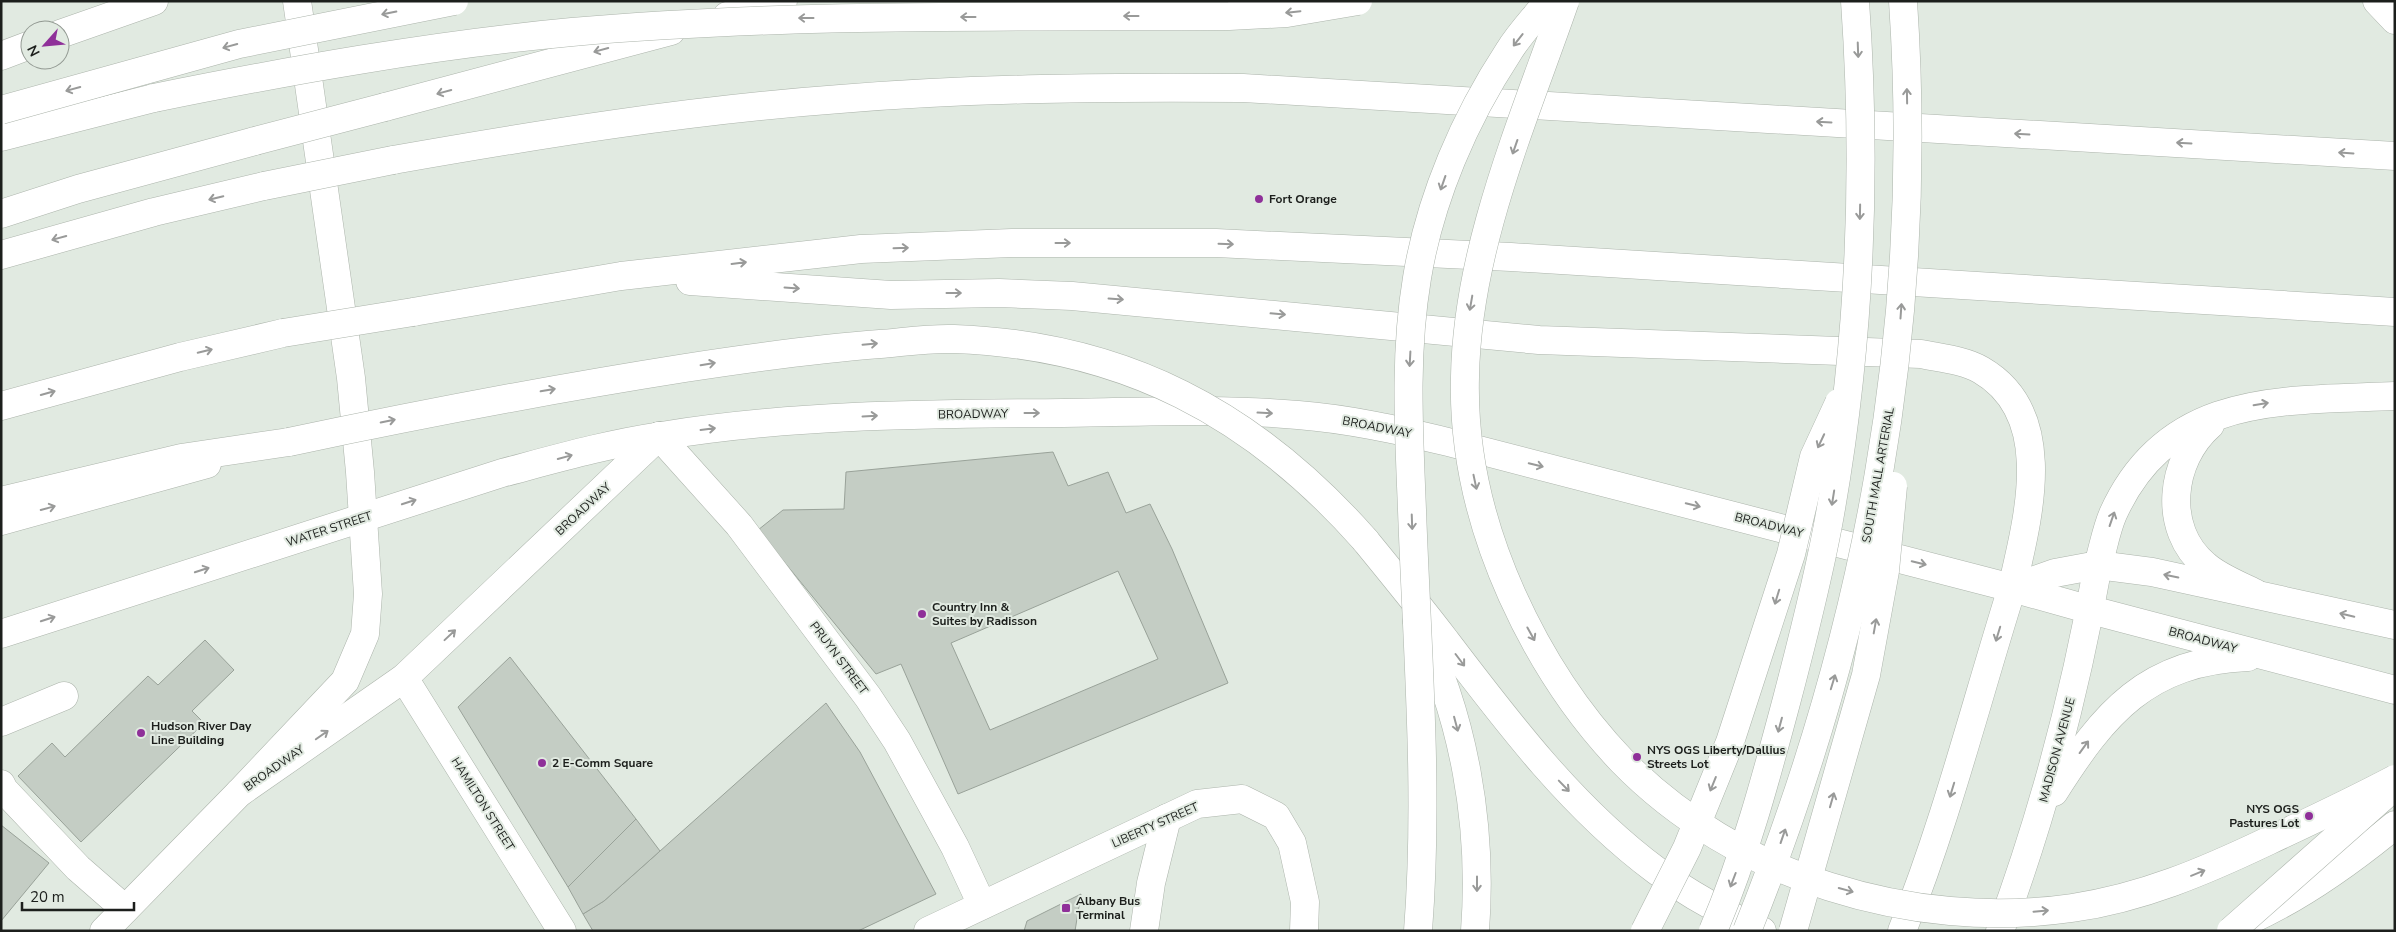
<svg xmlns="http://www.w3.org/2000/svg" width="2396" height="932" font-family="'Nunito Sans',sans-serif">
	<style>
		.building { fill: #c4cdc4; stroke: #99a299; fill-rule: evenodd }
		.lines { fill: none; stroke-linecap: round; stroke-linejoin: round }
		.minor-casing { stroke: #acb4ab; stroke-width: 29 }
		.major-casing { stroke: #acb4ab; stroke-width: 29 }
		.highway-casing { stroke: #acb4ab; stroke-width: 29 }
		.minor { stroke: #fff; stroke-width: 28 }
		.major { stroke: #fff; stroke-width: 28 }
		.highway { stroke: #fff; stroke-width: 28 }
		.major-bridge-casing { stroke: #acb4ab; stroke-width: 29; stroke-linecap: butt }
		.highway-bridge-casing { stroke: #acb4ab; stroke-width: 29; stroke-linecap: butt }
		.major-bridge { stroke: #fff; stroke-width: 28 }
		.highway-bridge { stroke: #fff; stroke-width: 28 }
		.oneway { stroke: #999a99 }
		.poi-dot { fill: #8f3099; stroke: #e1eae1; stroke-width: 2 }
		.labels { text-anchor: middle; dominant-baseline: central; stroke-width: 4; stroke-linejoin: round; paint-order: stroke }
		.poi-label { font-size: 12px; font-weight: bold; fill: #1c1f1c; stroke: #e1eae1; text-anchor: start }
		.street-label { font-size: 12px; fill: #1c1f1c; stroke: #e1eae1 }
	</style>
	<rect width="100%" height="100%" fill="#e1eae1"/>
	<g class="building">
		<path d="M 1053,452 L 1068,486 L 1108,472 L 1126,513 L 1150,504 L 1172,549 L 1228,683 L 958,794 L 901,664 L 876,674 L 758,530 L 783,510 L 844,509 L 846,472 ZM 1118,571 L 1158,659 L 990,730 L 951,643 Z"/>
		<polygon points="205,640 234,670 192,711 204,723 81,842 18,776 52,743 65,757 148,676 158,685"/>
		<polygon points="510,657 636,819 568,887 458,707"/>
		<polygon points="826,703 860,752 936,894 858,931 593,931 583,914 604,901"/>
		<polygon points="636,819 660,851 604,901 583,914 568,887"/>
		<polygon points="1,825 49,863 1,921"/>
		<polygon points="1081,894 1075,931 1024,931 1027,921"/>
	</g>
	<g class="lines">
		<g class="minor-casing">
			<g id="minor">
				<polyline points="659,436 739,525 868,697 897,741 955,847 982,905"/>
				<polyline points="404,678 562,931"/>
				<polyline points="1,722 64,696"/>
				<polyline points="1,784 4,790 78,868 125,909"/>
				<polyline points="928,931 1197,804 1242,799 1276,816 1292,843 1305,902 1304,931"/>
				<polyline points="1144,931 1151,883 1167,818"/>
			</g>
		</g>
		<g class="major-casing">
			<g id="major">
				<polyline points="2377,1 2395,20"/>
				<polyline points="60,34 154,1"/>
				<polyline points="1,56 30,45"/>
				<polyline points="1,137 154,98"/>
				<polyline points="1,521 207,464"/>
				<path d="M 1365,540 C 1392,573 1419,606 1445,640 C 1508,723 1573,809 1657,871 C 1690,895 1725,914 1762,931"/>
				<polyline points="2012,588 2055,573 2098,565 2152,572 2395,625"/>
				<path d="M 1417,621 C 1464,717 1483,824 1475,931"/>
				<path d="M 1,634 L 502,473 C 555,459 607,444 661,436 C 794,414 929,414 1063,413 C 1141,412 1220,408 1298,415 C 1349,419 1398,430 1448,442 L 2012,588 L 2091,610 L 2395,690"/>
				<path d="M 2054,792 C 2104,713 2147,661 2248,657"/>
				<polyline points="239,793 345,681 365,634 368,594 360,472 351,378 297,1"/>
				<path d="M 2250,920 C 2303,896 2350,862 2395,825"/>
				<polyline points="104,931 239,793 404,678 659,436"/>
				<path d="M 1902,931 C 1947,819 1976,702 2012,588"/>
				<path d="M 2000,931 C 2044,812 2076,690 2098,565"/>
			</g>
		</g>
		<g class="highway-casing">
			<g id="highway">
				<polyline points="727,16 783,1"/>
				<polyline points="385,107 671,31"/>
				<path d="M 393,160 C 541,134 690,110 840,99 C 974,88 1108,87 1243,88 L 2395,156"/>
				<polyline points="1,214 78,189 255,141"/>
				<polyline points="1,255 154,212 264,186"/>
				<path d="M 690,281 L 891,295 L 999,293 L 1072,296 L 1539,340 L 1921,354 C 1940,358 1964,360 1981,370 C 2057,414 2028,518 2012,588"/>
				<polyline points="413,312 621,276 861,249 1012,243 1216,243 1511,257 2395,312"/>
				<polyline points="1,406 180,357 283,333"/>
				<path d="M 2210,425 C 2170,460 2162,529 2205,565 C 2218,577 2239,585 2255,593"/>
				<polyline points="1,501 181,458 289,442"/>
				<path d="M 2098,565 C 2103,549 2106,530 2113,514 C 2168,392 2282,401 2395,396"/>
			</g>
		</g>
		<use href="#minor" class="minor"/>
		<use href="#major" class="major"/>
		<use href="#highway" class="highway"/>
		<g class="major-bridge-casing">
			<g id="major-bridge">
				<path d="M 154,98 C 292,70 432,45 572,32 C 791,13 1010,17 1229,16 L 1287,13 L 1358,1"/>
				<polyline points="1,110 239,44 454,1"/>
				<path d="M 289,442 C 421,414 552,389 685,368 C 750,358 815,349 880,344 C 904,342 930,338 954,339 C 1124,345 1254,414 1365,540"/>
				<polyline points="1645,931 1687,848 1730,742 1791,554 1814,457 1839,403"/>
				<path d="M 1713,931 C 1745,856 1766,778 1787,699 C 1803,638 1819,576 1830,514 C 1860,345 1867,172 1855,1"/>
				<path d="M 1747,931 C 1868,630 1925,326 1903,1"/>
				<polyline points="1793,931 1866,675 1885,571 1893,486"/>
				<polyline points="2231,931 2395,786"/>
			</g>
		</g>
		<g class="highway-bridge-casing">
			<g id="highway-bridge">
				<path d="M 1565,1 C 1523,122 1467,248 1465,377 C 1463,452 1481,526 1512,595 C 1539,655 1576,713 1622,761 C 1735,877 1912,931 2072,908 C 2142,898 2205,871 2268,841 C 2311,821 2353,801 2395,779"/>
				<polyline points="255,141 385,107"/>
				<polyline points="264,186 393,160"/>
				<polyline points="283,333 413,312"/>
				<path d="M 1418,931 C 1429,791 1417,649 1412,510 C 1409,433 1404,355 1417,278 C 1430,198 1465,118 1509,51 C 1520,33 1535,18 1548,1"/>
			</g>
		</g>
		<use href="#major-bridge" class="major-bridge"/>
		<use href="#highway-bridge" class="highway-bridge"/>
	</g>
	<defs><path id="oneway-shaft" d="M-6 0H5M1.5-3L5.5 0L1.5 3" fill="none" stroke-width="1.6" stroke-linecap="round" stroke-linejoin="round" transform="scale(1.25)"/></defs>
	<g class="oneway">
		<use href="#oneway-shaft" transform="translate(1293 12) rotate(174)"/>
		<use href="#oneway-shaft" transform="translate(389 13) rotate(169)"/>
		<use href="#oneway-shaft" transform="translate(1131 16) rotate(180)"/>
		<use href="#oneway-shaft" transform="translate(968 17) rotate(180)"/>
		<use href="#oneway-shaft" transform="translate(806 18) rotate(180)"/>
		<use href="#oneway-shaft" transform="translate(1518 40) rotate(128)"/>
		<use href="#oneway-shaft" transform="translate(230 46) rotate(165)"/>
		<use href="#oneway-shaft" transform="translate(601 50) rotate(165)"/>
		<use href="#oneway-shaft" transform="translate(1858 50) rotate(88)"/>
		<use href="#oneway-shaft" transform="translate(73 89) rotate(165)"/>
		<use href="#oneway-shaft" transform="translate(444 92) rotate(165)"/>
		<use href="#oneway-shaft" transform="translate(1907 96) rotate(-91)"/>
		<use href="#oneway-shaft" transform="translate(1824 122) rotate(-177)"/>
		<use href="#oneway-shaft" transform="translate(2022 134) rotate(-177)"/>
		<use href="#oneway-shaft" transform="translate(2184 143) rotate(-177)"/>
		<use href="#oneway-shaft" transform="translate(1515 147) rotate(109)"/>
		<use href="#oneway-shaft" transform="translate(2346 153) rotate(-176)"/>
		<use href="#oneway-shaft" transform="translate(1443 183) rotate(109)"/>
		<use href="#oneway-shaft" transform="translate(216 198) rotate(167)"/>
		<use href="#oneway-shaft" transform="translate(1860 212) rotate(91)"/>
		<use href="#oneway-shaft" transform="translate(59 238) rotate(165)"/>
		<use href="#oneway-shaft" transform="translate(1063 243)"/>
		<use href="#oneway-shaft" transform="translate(1226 244) rotate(2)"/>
		<use href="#oneway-shaft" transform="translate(901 248) rotate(-2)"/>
		<use href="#oneway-shaft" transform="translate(739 263) rotate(-7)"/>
		<use href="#oneway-shaft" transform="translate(792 288) rotate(4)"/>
		<use href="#oneway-shaft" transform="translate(954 293)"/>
		<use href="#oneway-shaft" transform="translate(1116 299) rotate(4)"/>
		<use href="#oneway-shaft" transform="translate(1471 303) rotate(100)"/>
		<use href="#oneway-shaft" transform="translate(1901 311) rotate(-86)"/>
		<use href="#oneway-shaft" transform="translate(1278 314) rotate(5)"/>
		<use href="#oneway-shaft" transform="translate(870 344) rotate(-5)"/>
		<use href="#oneway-shaft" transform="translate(205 351) rotate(-13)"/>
		<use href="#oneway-shaft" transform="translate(1410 359) rotate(93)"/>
		<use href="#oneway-shaft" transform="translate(708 364) rotate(-9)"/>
		<use href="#oneway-shaft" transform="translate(548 390) rotate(-10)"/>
		<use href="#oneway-shaft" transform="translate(48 393) rotate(-16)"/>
		<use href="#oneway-shaft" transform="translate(2261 404) rotate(-9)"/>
		<use href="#oneway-shaft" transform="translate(1032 413)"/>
		<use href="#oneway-shaft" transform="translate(1265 413) rotate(3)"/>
		<use href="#oneway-shaft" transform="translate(870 416) rotate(-3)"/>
		<use href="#oneway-shaft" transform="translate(388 421) rotate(-12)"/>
		<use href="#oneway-shaft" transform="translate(708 429) rotate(-7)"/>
		<use href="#oneway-shaft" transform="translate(1821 441) rotate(115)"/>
		<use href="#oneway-shaft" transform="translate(565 457) rotate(-15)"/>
		<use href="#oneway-shaft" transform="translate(1536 465) rotate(14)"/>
		<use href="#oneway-shaft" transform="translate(1475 482) rotate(78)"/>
		<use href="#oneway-shaft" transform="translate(1833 498) rotate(99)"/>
		<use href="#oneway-shaft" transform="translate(409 502) rotate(-18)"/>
		<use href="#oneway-shaft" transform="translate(1693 505) rotate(14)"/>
		<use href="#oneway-shaft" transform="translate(48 508) rotate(-15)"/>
		<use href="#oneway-shaft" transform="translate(2112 519) rotate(-71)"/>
		<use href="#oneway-shaft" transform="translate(1412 522) rotate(88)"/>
		<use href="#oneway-shaft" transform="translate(1919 563) rotate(14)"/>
		<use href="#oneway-shaft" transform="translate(202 570) rotate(-18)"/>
		<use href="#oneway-shaft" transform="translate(2171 576) rotate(-168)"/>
		<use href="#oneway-shaft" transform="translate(1777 597) rotate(107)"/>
		<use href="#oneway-shaft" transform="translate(2347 615) rotate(-167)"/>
		<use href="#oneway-shaft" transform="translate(48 619) rotate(-18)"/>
		<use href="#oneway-shaft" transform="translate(1875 626) rotate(-80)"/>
		<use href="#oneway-shaft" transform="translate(1531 634) rotate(61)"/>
		<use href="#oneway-shaft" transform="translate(1998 634) rotate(107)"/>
		<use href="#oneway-shaft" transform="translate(450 635) rotate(-43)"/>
		<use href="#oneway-shaft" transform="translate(1460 660) rotate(53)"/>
		<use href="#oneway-shaft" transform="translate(1833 682) rotate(-73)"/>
		<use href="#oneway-shaft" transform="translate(1456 724) rotate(75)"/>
		<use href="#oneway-shaft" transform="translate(1780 725) rotate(105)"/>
		<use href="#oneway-shaft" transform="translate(322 735) rotate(-35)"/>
		<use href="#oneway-shaft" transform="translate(2084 747) rotate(-54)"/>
		<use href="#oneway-shaft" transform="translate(1713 784) rotate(112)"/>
		<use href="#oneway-shaft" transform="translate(1564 786) rotate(46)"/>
		<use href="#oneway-shaft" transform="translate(1952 790) rotate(107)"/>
		<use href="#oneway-shaft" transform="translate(1832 800) rotate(-74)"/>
		<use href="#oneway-shaft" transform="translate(1783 836) rotate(-71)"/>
		<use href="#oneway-shaft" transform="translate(2198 873) rotate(-22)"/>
		<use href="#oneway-shaft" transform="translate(1733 880) rotate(111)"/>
		<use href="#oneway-shaft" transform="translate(1477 884) rotate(90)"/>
		<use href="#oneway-shaft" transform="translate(1846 890) rotate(15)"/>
		<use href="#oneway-shaft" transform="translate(2041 911) rotate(-5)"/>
	</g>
	<g class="poi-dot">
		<circle cx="1259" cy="199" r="5"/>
		<circle cx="922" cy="614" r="5"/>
		<circle cx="141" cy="733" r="5"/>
		<circle cx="1637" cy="757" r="5"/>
		<circle cx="542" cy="763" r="5"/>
		<circle cx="2309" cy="816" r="5"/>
		<rect x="1061" y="903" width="10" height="10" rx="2.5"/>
	</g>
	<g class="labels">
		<g class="poi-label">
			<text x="1269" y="199">Fort Orange</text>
			<text x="932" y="607">Country Inn &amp;<tspan x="932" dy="14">Suites by Radisson</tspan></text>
			<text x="151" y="726">Hudson River Day<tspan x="151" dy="14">Line Building</tspan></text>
			<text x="1647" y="750">NYS OGS Liberty/Dallius<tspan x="1647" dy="14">Streets Lot</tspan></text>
			<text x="552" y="763">2 E-Comm Square</text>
			<text x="2299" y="809" text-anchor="end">NYS OGS<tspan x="2299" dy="14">Pastures Lot</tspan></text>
			<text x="1076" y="901">Albany Bus<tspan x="1076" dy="14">Terminal</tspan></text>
		</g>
		<g class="street-label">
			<text transform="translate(973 414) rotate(-1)">BROADWAY</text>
			<text transform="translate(1377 427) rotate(11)">BROADWAY</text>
			<text transform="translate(1878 475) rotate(-80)">SOUTH MALL ARTERIAL</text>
			<text transform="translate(583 509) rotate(-43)">BROADWAY</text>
			<text transform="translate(1769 525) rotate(14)">BROADWAY</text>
			<text transform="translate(329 529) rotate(-18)">WATER STREET</text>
			<text transform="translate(2203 640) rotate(15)">BROADWAY</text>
			<text transform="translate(839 658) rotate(53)">PRUYN STREET</text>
			<text transform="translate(2057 750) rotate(-75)">MADISON AVENUE</text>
			<text transform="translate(274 768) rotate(-35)">BROADWAY</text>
			<text transform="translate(483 804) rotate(58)">HAMILTON STREET</text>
			<text transform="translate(1155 825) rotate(-24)">LIBERTY STREET</text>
		</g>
	</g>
	<rect width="2396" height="932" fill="none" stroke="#1c1f1c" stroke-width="5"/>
	<g transform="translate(45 45) rotate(243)"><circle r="24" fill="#e1eae1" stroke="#929992"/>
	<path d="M0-4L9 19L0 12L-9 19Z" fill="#8f3099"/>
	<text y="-8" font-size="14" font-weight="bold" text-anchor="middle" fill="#1c1f1c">N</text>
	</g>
	<path d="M22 902v8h112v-8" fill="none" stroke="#1c1f1c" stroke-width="2.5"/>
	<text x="30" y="902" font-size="15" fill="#1c1f1c" stroke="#e1eae1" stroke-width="4" paint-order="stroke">20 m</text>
</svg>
